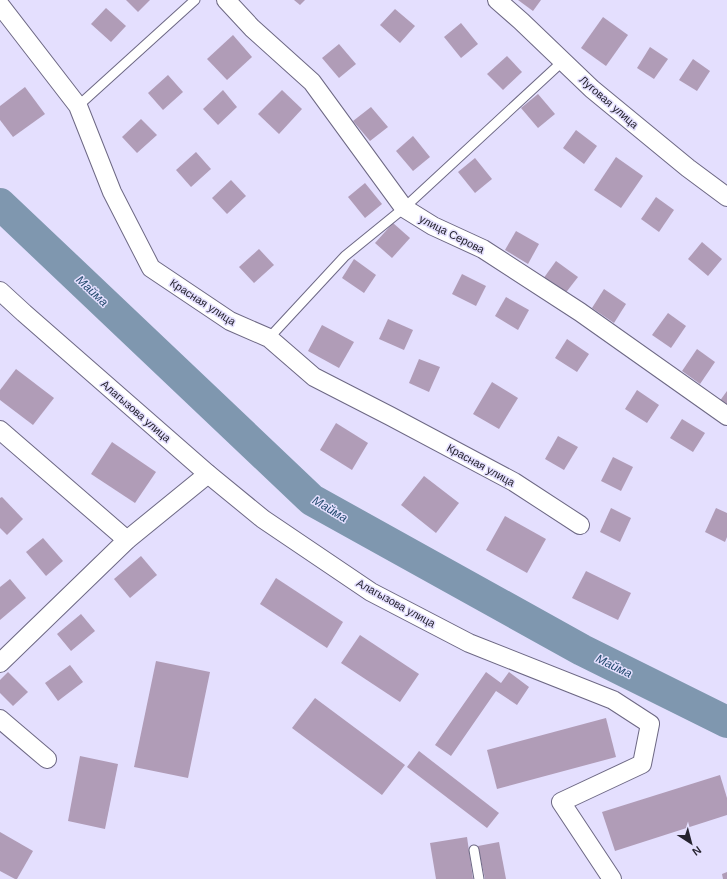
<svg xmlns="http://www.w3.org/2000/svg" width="727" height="879" font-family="Arial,sans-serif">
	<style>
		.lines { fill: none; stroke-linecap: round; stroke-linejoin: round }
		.river { stroke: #7f97af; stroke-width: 32 }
		.building { fill: #b09cb7 }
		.service-casing { stroke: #6d6884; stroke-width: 11 }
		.minor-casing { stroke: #6d6884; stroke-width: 20 }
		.service { stroke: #fff; stroke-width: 9 }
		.minor { stroke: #fff; stroke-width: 18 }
		.labels { text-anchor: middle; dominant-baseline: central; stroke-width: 3; stroke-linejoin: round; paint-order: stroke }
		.street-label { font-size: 11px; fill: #25232f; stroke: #e4dffe }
		.water-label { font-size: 12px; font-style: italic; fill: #254c70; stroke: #e4dffe }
	</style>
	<rect width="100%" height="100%" fill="#e4dffe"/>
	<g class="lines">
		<polyline class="river" points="0,204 312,500 582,650 727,722"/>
	</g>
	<g class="building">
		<polygon points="126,0 150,0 138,12"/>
		<polygon points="294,0 305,0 300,5"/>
		<polygon points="518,0 541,0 533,11"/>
		<polygon points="106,8 126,26 111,42 91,24"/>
		<polygon points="395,9 415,26 400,43 380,25"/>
		<polygon points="603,17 628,35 606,66 581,48"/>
		<polygon points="461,23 478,44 461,58 444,37"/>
		<polygon points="233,35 252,57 227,80 207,59"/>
		<polygon points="339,44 356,64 339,78 322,58"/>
		<polygon points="650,47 668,59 654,79 637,68"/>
		<polygon points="507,56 522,72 503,90 487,74"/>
		<polygon points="693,59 710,71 697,91 679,80"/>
		<polygon points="168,75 183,92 163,110 148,93"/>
		<polygon points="25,87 45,114 13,137 0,120 0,106"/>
		<polygon points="223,90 237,107 218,125 203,109"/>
		<polygon points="282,90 302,109 279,134 258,114"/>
		<polygon points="538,94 555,114 538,128 521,108"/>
		<polygon points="371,107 388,127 370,141 353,121"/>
		<polygon points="141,119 157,135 137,153 122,137"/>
		<polygon points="576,130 597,146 584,164 563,148"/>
		<polygon points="413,136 430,157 413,171 396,151"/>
		<polygon points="196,152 211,169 191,187 176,170"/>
		<polygon points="616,157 643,176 621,208 594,190"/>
		<polygon points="475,158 492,179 475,193 458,172"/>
		<polygon points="231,180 246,196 227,214 212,198"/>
		<polygon points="365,183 382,204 365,218 348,197"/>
		<polygon points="656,197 674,210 659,232 641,219"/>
		<polygon points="393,223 410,238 392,258 375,243"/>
		<polygon points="516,231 539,244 528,264 505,250"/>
		<polygon points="702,242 722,259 708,276 688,259"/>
		<polygon points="259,249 274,265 254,283 239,267"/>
		<polygon points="354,259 376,275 364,293 342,278"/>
		<polygon points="556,261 578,277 564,295 543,279"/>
		<polygon points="462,274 486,286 476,306 452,294"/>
		<polygon points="604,289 626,304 614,323 592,308"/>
		<polygon points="506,297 529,310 518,330 495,316"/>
		<polygon points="668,313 686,326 671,348 652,335"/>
		<polygon points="388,319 413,330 404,350 379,339"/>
		<polygon points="322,325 354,342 339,368 308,351"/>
		<polygon points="567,339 589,354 577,372 555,358"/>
		<polygon points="697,349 715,362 700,384 682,371"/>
		<polygon points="419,359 440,367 429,392 409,383"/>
		<polygon points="16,369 54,398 33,425 0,400 0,390"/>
		<polygon points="492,382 518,398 499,429 473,414"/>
		<polygon points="637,390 659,405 647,423 625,409"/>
		<polygon points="727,391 727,408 719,402"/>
		<polygon points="682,419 705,433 693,452 670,438"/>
		<polygon points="336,423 368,443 352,470 320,450"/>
		<polygon points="558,436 578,447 564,470 545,459"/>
		<polygon points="112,442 156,472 135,503 91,474"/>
		<polygon points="613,457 633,467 621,491 601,481"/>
		<polygon points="424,476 459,503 436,533 401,505"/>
		<polygon points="2,497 23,519 7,535 0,528 0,498"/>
		<polygon points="611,508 631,518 620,542 600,532"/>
		<polygon points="716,508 727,513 727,537 725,542 705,532"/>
		<polygon points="505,516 546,539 527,573 486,550"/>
		<polygon points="43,538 63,561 46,576 26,552"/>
		<polygon points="141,556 157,575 130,598 114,579"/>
		<polygon points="586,571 631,593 618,620 572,598"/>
		<polygon points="276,578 343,622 327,648 260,604"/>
		<polygon points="10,579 26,598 0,620 0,587"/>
		<polygon points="81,614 95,631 71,651 57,634"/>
		<polygon points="360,635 419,674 400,702 341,663"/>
		<polygon points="156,661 210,672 188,778 134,767"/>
		<polygon points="70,665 83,682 58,701 45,683"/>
		<polygon points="8,672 28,692 13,706 0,693 0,680"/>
		<polygon points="486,672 501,683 509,672 529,687 517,705 496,691 451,756 435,745"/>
		<polygon points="315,698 405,765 382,795 292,728"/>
		<polygon points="606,718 616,757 497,789 487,750"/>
		<polygon points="419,751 499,813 487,828 407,767"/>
		<polygon points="80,756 118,764 105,829 68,821"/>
		<polygon points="720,775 727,798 727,815 615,851 602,812"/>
		<polygon points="0,832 33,851 17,879 15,879 0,871"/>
		<polygon points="467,837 473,879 436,879 430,843"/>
		<polygon points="499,842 506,879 485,879 478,846"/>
		<polygon points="727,872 727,879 723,879 722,874"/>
	</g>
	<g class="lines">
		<g class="service-casing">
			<g id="service">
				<polyline points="78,106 195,0"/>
				<polyline points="269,338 345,256 404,208 563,61"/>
				<polyline points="474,850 479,879"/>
			</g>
		</g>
		<g class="minor-casing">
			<g id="minor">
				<polyline points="226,0 252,28 312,82 404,208 433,226 483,249 580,312 727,416"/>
				<polyline points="497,0 521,21 592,89 688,168 727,197"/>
				<polyline points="0,5 78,106 112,192 151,268 230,321 269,338 314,377 390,416 514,482 580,525"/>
				<polyline points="0,291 24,313 208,474 263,519 371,592 469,643 613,700 650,724 642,764 561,802 612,879"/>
				<polyline points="0,430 127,540"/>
				<polyline points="0,663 127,540 208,474"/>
				<polyline points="0,719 47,759"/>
			</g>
		</g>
		<use href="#service" class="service"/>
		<use href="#minor" class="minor"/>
	</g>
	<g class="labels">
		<g class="street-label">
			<text transform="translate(609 102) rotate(41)">Луговая улица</text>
			<text transform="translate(452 234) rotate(27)">улица Серова</text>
			<text transform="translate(203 302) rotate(33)">Красная улица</text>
			<text transform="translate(136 411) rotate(41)">Алагызова улица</text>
			<text transform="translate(481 465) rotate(29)">Красная улица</text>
			<text transform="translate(396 603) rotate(29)">Алагызова улица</text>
		</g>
		<g class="water-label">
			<text transform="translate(92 291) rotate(43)">Майма</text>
			<text transform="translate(330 509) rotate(31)">Майма</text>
			<text transform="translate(614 666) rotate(26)">Майма</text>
		</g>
	</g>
	<g transform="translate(691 843) rotate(144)" stroke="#e4dffe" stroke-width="3" paint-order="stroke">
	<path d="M0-3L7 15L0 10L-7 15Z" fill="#25232f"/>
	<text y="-6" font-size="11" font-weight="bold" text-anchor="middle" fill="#25232f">N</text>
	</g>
</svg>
